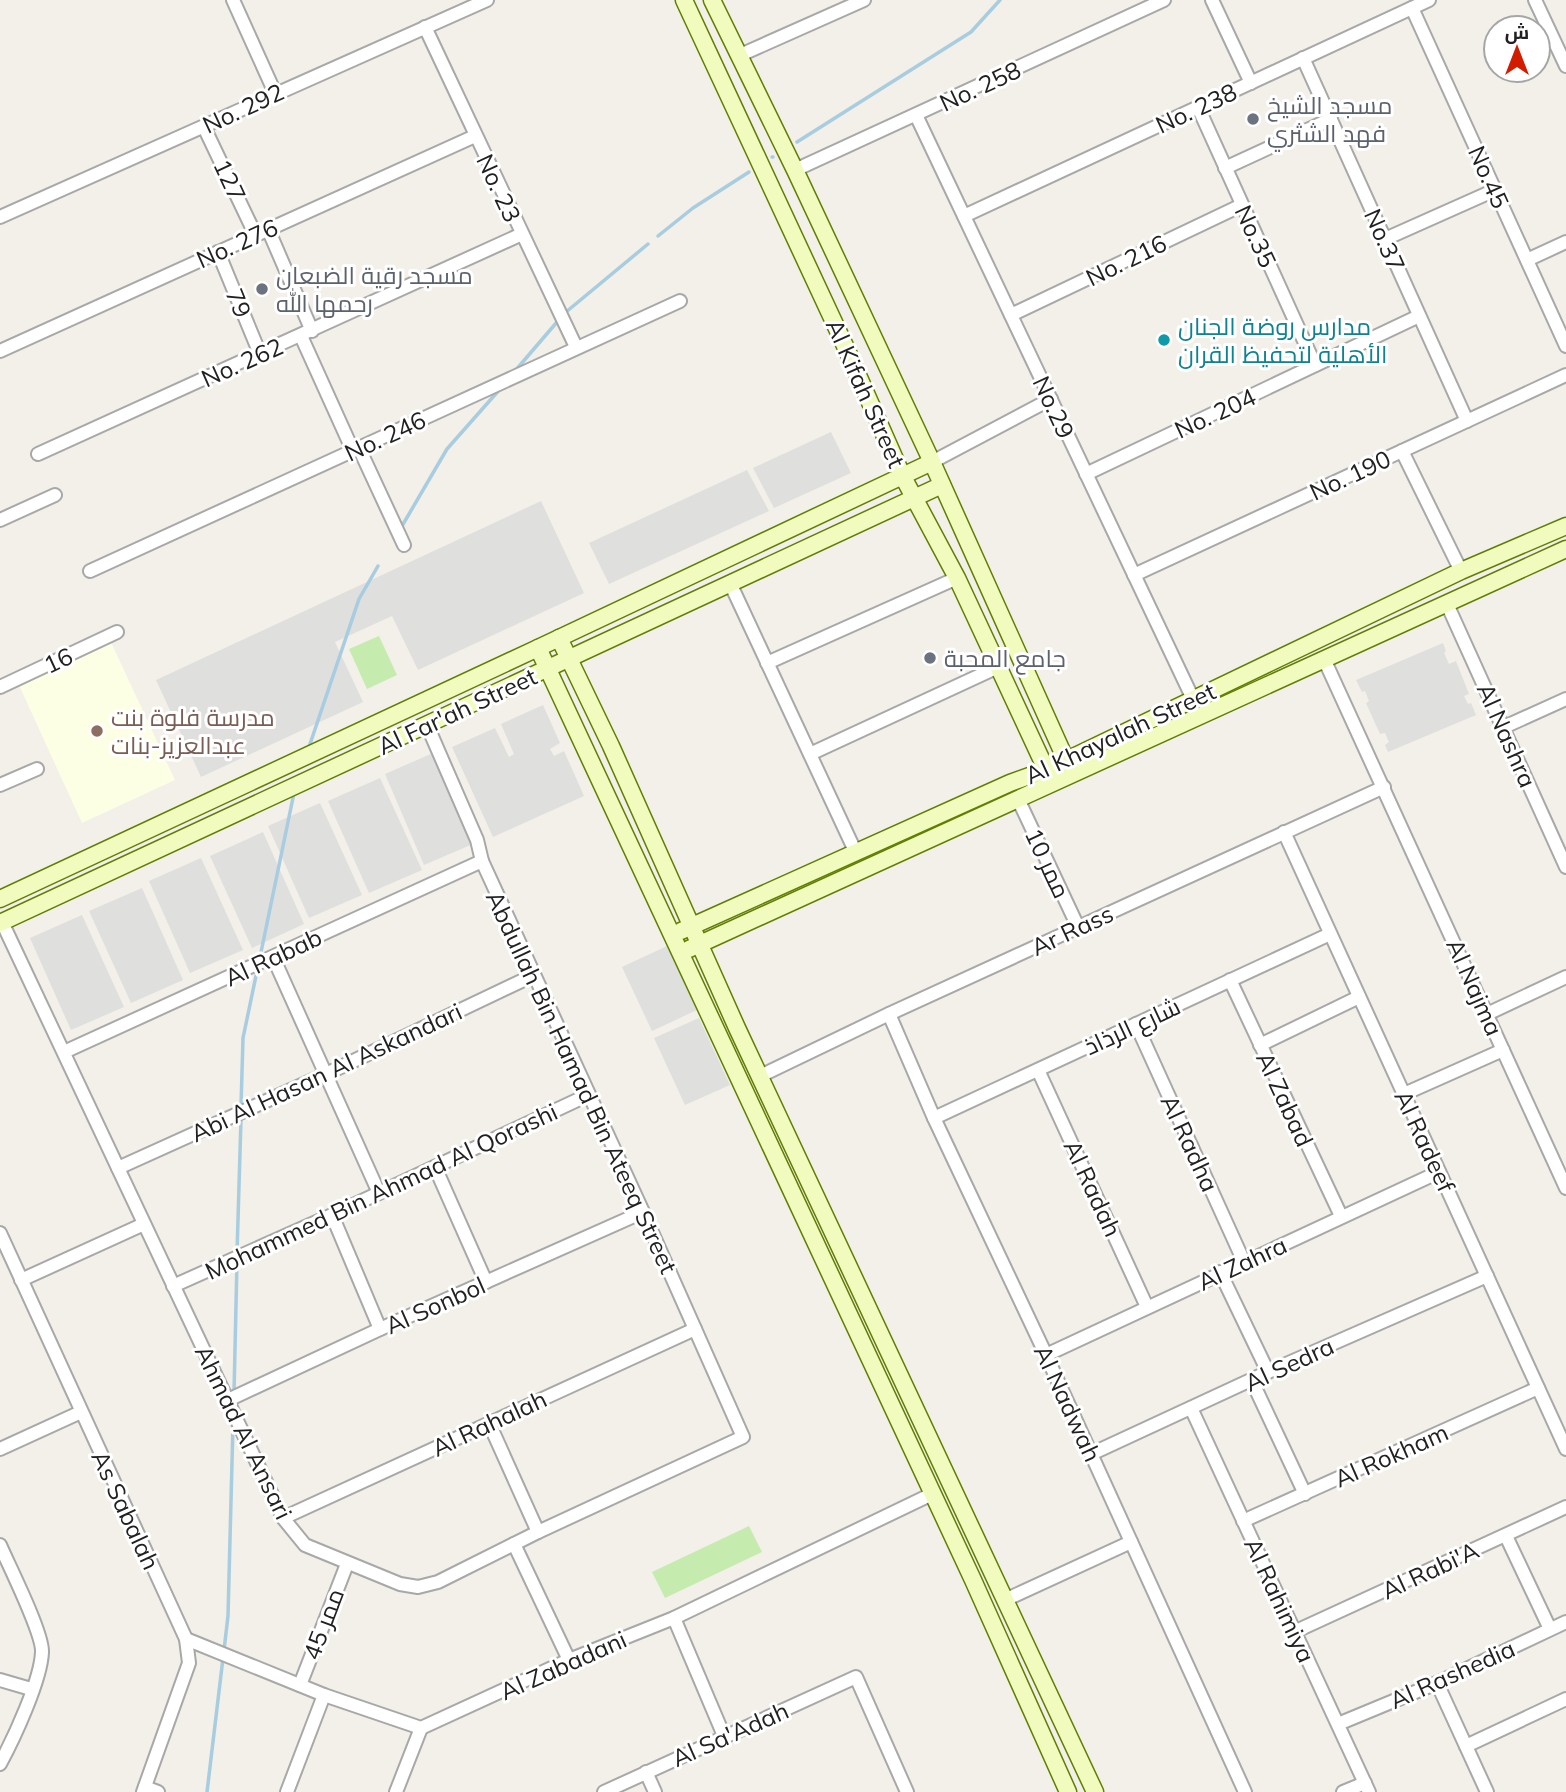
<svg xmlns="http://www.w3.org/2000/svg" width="1566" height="1792" font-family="Mulish,Cairo,sans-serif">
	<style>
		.residential { fill: #dfdfde }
		.education { fill: #fcffe4 }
		.grass { fill: #c5ecae }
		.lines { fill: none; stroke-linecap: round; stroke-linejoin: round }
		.stream { stroke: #a8cce0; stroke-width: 3.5 }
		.street-casing { stroke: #a8a8a8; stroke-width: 16 }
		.secondary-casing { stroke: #617e03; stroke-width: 19 }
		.street { stroke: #fff; stroke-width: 12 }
		.secondary { stroke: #f0fbbd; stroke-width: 16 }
		.worship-dot { fill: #6b7280; stroke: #fff; stroke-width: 2.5 }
		.culture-dot { fill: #0f9aa8; stroke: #fff; stroke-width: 2.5 }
		.education-dot { fill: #8d6e63; stroke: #fff; stroke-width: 2.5 }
		.labels { text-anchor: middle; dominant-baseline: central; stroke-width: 6; stroke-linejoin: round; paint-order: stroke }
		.street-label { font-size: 24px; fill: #212121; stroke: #fff }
		.worship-label { font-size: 24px; fill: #5b616d; stroke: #fff; text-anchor: start }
		.culture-label { font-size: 24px; fill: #0d838f; stroke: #fff; text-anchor: start }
		.education-label { font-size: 24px; fill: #785e54; stroke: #fff; text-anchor: start }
	</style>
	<rect width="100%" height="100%" fill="#f2f0e8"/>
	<g class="residential">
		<polygon points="831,432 851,473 774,508 753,468"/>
		<polygon points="747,470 769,511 609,584 589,543"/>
		<polygon points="541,501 584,593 418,670 392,616 335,642 363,702 201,777 156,680"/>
		<polygon points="1443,643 1446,651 1444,653 1449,664 1456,661 1469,694 1464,696 1468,704 1471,703 1476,715 1388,752 1385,745 1389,742 1385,733 1380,734 1366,703 1369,701 1365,691 1362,692 1356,680"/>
		<polygon points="543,705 560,743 550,749 554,756 564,751 584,796 493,837 452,747 495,728 509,757 514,754 501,724"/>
		<polygon points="433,753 473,844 424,865 385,774"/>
		<polygon points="380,778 422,870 369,893 328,801"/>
		<polygon points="320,803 362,895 309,918 268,826"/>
		<polygon points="263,832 304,924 252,948 210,856"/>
		<polygon points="201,858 243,950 190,973 149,881"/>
		<polygon points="142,888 183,980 131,1003 89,911"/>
		<polygon points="82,915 124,1007 71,1030 30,938"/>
		<polygon points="667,946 697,1010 652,1031 622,967"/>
		<polygon points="699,1018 730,1085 685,1105 654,1038"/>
	</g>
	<polygon class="education" points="110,640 175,780 82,823 18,683"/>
	<g class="grass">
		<polygon points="379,636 397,675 367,689 349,649"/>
		<polygon points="749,1526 762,1552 665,1598 652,1572"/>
	</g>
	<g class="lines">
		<g class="stream">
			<polyline points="797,142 971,32 1000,0"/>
			<polyline points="772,157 773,157"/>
			<polyline points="658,236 693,208 749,172"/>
			<polyline points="566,312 648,244"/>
			<polyline points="515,371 557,322"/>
			<polyline points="402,526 447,449 500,389"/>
			<polyline points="309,747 359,599 378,566"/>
			<polyline points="260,957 294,793"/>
			<polyline points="241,1106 243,1038 257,971"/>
			<polyline points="237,1253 241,1119"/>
			<polyline points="234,1393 237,1261"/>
			<polyline points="224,1650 228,1616 233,1424"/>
			<polyline points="207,1792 223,1658"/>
		</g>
		<g class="street-casing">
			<g id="street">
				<polyline points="233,0 275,93"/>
				<polyline points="1212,0 1251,83"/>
				<polyline points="1535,0 1566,66"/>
				<polyline points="1412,8 1566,346"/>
				<polyline points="425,27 576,347"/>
				<polyline points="738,56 864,0"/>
				<polyline points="1303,58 1467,421"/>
				<polyline points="1198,107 1315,365"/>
				<polyline points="916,115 1193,699"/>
				<polyline points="204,127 255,234"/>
				<polyline points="1225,168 1331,119"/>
				<polyline points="795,170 1164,0"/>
				<polyline points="964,216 1429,0"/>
				<polyline points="0,217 487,0"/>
				<polyline points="268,229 312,331"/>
				<polyline points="1385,239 1495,190"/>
				<polyline points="218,252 260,354"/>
				<polyline points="1527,260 1566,242"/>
				<polyline points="1011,315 1242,205"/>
				<polyline points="301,336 353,451"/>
				<polyline points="0,351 475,136"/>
				<polyline points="359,448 404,545"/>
				<polyline points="1402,451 1461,571"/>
				<polyline points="38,454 522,234"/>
				<polyline points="932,462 1051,399"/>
				<polyline points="1086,474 1419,316"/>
				<polyline points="0,520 55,495"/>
				<polyline points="90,571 680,301"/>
				<polyline points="1134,575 1566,375"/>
				<polyline points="730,583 856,853"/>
				<polyline points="1447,604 1566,867"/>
				<polyline points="1324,659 1566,1188"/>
				<polyline points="767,663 957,578"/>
				<polyline points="0,687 117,632"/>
				<polyline points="1504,727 1566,699"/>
				<polyline points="810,754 998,667"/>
				<polyline points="0,785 37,769"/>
				<polyline points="1018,799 1078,927"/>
				<polyline points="1284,832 1566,1449"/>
				<polyline points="2,922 283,1518 305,1545 400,1584 418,1587 438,1582 538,1532 743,1437 643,1212 482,861 477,840 427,725"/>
				<polyline points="273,957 379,1193"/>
				<polyline points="1230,980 1341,1216"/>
				<polyline points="889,1014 934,1118 1046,1355 1245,1792"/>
				<polyline points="1487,1014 1566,977"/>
				<polyline points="1136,1024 1244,1262"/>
				<polyline points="1260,1045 1359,997"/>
				<polyline points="64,1052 482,861"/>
				<polyline points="1038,1070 1147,1307"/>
				<polyline points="760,1076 889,1014 1384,787"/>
				<polyline points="1404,1094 1503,1050"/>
				<polyline points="934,1118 1330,934"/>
				<polyline points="435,1167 486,1282"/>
				<polyline points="118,1168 326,1074 534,975"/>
				<polyline points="332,1215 380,1329"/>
				<polyline points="0,1233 186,1639 189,1663 143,1792"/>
				<polyline points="1220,1272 1268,1372"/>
				<polyline points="21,1280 144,1224"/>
				<polyline points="173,1286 332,1215 588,1095"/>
				<polyline points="1046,1355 1439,1172"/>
				<polyline points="1252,1381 1305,1494"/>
				<polyline points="228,1400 380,1329 643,1212"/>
				<polyline points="1191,1408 1369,1792"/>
				<polyline points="489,1423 538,1532"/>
				<polyline points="0,1449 81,1412"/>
				<polyline points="1091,1454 1268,1372 1487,1276"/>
				<polyline points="283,1518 695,1329"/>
				<polyline points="1243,1521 1538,1388"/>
				<polyline points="1506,1536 1550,1629"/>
				<polyline points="514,1544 569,1660"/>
				<path d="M 0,1545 C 9,1566 43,1633 42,1652 C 41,1680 14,1738 0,1764"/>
				<polyline points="1007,1599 1131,1542"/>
				<polyline points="674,1618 724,1736"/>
				<polyline points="1294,1632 1566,1507"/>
				<polyline points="186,1639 324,1695 421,1728 569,1660 674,1618 932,1494"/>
				<polyline points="0,1680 31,1689"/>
				<polyline points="1437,1683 1487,1792"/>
				<polyline points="300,1685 347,1564"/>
				<polyline points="1338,1724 1437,1683 1566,1622"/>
				<polyline points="1466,1746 1566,1699"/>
				<polyline points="646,1772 655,1792"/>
				<polyline points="145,1787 158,1792"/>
				<polyline points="287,1792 324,1695"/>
				<polyline points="396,1792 421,1728"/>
				<polyline points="604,1792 856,1677 907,1792"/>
				<polyline points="1343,1792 1365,1783"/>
			</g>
		</g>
		<g class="secondary-casing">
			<g id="secondary">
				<polyline points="684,0 846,348 902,475 957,578 1051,780"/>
				<polyline points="712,0 795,170 932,462 1070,769"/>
				<polyline points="559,638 611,746 737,1028 1095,1792"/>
				<polyline points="538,648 973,1580 1068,1792"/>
				<polyline points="0,899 538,648 932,462"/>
				<polyline points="0,923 942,485"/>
				<polyline points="681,931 1010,783 1046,770 1461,571 1566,526"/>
				<polyline points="689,949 1566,549"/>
			</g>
		</g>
		<use href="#street" class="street"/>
		<use href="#secondary" class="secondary"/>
	</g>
	<g class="worship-dot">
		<circle cx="1253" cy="119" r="7"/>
		<circle cx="262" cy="289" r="7"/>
		<circle cx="930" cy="658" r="7"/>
	</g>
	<circle class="culture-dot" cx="1164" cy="340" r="7"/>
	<circle class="education-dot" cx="97" cy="731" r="7"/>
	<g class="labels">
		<g class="street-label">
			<text transform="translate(980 86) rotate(-25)">No. 258</text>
			<text transform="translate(243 108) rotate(-25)">No. 292</text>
			<text transform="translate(1196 108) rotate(-25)">No. 238</text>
			<text transform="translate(1489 177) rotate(66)">No.45</text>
			<text transform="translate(230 180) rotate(65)">127</text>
			<text transform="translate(499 188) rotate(65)">No. 23</text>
			<text transform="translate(1256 236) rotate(65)">No.35</text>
			<text transform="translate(1385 240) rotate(66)">No.37</text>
			<text transform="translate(237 243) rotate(-24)">No. 276</text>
			<text transform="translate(1126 260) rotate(-26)">No. 216</text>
			<text transform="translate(239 303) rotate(68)">79</text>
			<text transform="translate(242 362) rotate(-24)">No. 262</text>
			<text transform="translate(866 393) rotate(66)">Al Kifah Street</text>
			<text transform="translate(1054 407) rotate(65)">No.29</text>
			<text transform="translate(1215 413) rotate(-25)">No. 204</text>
			<text transform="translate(385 436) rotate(-25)">No. 246</text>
			<text transform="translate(1350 475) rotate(-25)">No. 190</text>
			<text transform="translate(58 660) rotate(-25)">16</text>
			<text transform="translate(457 711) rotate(-25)">Al Far'ah Street</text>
			<text transform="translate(1120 733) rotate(-25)">Al Khayalah Street</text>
			<text transform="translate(1507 735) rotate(66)">Al Nashra</text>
			<text transform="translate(1048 863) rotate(65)">ممر 10</text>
			<text transform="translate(1072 930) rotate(-25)">Ar Rass</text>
			<text transform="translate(273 957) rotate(-25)">Al Rabab</text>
			<text transform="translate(1475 987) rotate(66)">Al Najma</text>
			<text transform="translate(1132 1026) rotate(-25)">شارع الرذاذ</text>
			<text transform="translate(326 1072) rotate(-25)">Abi Al Hasan Al Askandari</text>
			<text transform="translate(582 1082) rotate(65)">Abdullah Bin Hamad Bin Ateeq Street</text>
			<text transform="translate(1285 1099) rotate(65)">Al Zabad</text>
			<text transform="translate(1425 1141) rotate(65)">Al Radeef</text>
			<text transform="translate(1190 1143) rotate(65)">Al Radha</text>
			<text transform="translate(1093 1188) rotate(65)">Al Radah</text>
			<text transform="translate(381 1191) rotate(-25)">Mohammed Bin Ahmad Al Qorashi</text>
			<text transform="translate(1242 1263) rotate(-25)">Al Zahra</text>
			<text transform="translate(435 1305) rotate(-24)">Al Sonbol</text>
			<text transform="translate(1289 1364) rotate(-25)">Al Sedra</text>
			<text transform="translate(1068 1403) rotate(65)">Al Nadwah</text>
			<text transform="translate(489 1423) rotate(-25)">Al Rahalah</text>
			<text transform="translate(244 1432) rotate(64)">Ahmad Al Ansari</text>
			<text transform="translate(1391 1455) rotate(-24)">Al Rokham</text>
			<text transform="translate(126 1510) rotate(65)">As Sabalah</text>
			<text transform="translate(1430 1570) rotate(-25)">Al Rabi'A</text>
			<text transform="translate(1280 1600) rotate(65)">Al Rahimiya</text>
			<text transform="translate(323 1624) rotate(-69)">ممر 45</text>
			<text transform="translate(563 1665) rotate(-24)">Al Zabadani</text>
			<text transform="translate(1452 1674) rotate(-24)">Al Rashedia</text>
			<text transform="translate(730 1734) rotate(-24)">Al Sa'Adah</text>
		</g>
		<g class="worship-label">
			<text x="1267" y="105">مسجد الشيخ<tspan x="1267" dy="28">فهد الشثري</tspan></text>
			<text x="276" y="275">مسجد رقية الضبعان<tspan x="276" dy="28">رحمها الله</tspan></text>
			<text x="944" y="658">جامع المحبة</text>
		</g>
		<g class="culture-label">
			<text x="1178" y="326">مدارس روضة الجنان<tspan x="1178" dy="28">الأهلية لتحفيظ القران</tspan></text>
		</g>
		<g class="education-label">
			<text x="111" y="717">مدرسة فلوة بنت<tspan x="111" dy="28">عبدالعزيز-بنات</tspan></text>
		</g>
	</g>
	<g transform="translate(1517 49)"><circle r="33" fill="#ffffff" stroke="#a6a6a6" stroke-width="2"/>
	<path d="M0-5L12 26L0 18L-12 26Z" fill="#d31b00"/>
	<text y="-10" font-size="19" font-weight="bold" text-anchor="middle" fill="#212121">ش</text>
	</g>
</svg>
